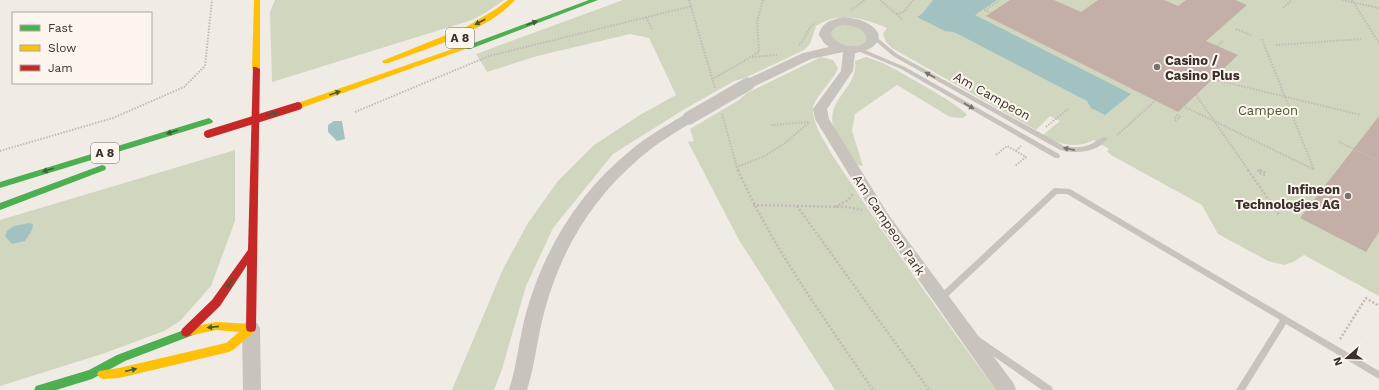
<svg xmlns="http://www.w3.org/2000/svg" width="1379" height="390" font-family="'Work Sans',sans-serif">
	<style>
		.green { fill: #d1d6bf }
		.water { fill: #a1c2c1 }
		.building { fill: #c3afa7 }
		.lines { fill: none; stroke-linecap: round; stroke-linejoin: round }
		.path-far1 { stroke: #c2bbb6; stroke-width: 2; stroke-dasharray: 1.5 1.5; stroke-linecap: butt }
		.path { stroke: #c2bbb6; stroke-width: 2.5; stroke-dasharray: 2 2; stroke-linecap: butt }
		.lane { fill: #c9c3be; fill-rule: evenodd }
		.street { fill: #c9c3be; fill-rule: evenodd }
		.fast { fill: #4caf50; fill-rule: evenodd }
		.slow { fill: #ffc107; fill-rule: evenodd }
		.jam { fill: #c62828; fill-rule: evenodd }
		.street-bridge { stroke: #c9c3be; stroke-width: 13 }
		.jam-bridge { stroke: #c62828; stroke-width: 8 }
		.oneway { fill: #415c38 }
		.oneway2 { fill: #7b726d }
		.poi-dot { fill: #7a716c; stroke: #fbf5ee; stroke-width: 1.5 }
		.labels { text-anchor: middle; dominant-baseline: central; stroke-width: 4; stroke-linejoin: round; paint-order: stroke }
		.shield { fill: #fbf5ee; stroke: #756b66; stroke-width: 1 }
		.shield-label { font-size: 12px; font-weight: bold; fill: #3b302b }
		.poi-label { font-size: 13px; font-weight: bold; fill: #3b302b; stroke: #fbf5ee; text-anchor: start }
		.street-label { font-size: 13px; fill: #3b302b; stroke: #fbf5ee }
		.park-label { font-size: 13px; fill: #4a5a2e; stroke: #fbf5ee }
	</style>
	<rect width="100%" height="100%" fill="#f0ebe5"/>
	<g class="green">
		<polygon points="275,0 504,0 485,13 472,20 272,82 270,12"/>
		<path d="M 623,0 L 1379,0 L 1379,296 L 1304,255 L 1293,262 L 1284,265 L 1268,261 L 1218,234 L 1202,205 L 1111,155 L 1107,151 L 1109,149 L 1094,140 C 1077,149 1059,145 1043,135 L 1060,121 L 1050,116 L 1036,130 L 892,48 L 886,42 L 883,34 L 887,28 C 863,18 840,11 816,26 L 810,44 L 804,50 L 745,78 L 734,81 L 683,110 L 613,154 L 553,228 L 526,286 L 502,369 L 494,390 L 452,390 L 503,269 L 528,223 L 558,181 L 594,145 L 640,115 L 676,95 L 649,38 L 630,34 L 537,56 L 487,72 L 476,54 Z"/>
		<path d="M 844,24 L 850,24 L 866,31 L 867,42 C 852,51 846,47 831,39 L 830,31 L 833,28 Z"/>
		<path d="M 821,57 L 833,60 L 838,68 C 834,81 811,99 813,112 C 814,131 840,166 851,183 C 897,254 946,322 996,390 L 835,390 L 739,240 L 688,142 L 694,141 L 690,129 L 739,100 L 747,93 Z"/>
		<path d="M 866,57 C 873,59 880,62 887,65 C 900,72 962,106 967,115 L 963,118 L 950,117 L 897,85 L 855,114 L 852,131 L 863,166 L 857,165 C 851,155 836,135 833,125 C 827,99 859,86 855,61 Z"/>
		<polygon points="235,150 235,221 211,286 180,321 164,331 102,354 0,386 0,220"/>
	</g>
	<g class="water">
		<polygon points="933,0 997,0 975,15 1131,94 1105,115 1091,108 1087,101 954,32 945,31 917,17 922,14"/>
		<polygon points="334,121 342,121 345,139 337,141 328,132 328,125"/>
		<polygon points="29,223 33,224 32,230 25,241 12,244 5,236 7,231 14,226"/>
	</g>
	<g class="building">
		<polygon points="1010,0 1054,0 1081,12 1098,0 1164,0 1178,6 1186,0 1235,0 1247,5 1206,41 1238,55 1178,112 986,16"/>
		<polygon points="1379,116 1379,232 1366,252 1300,218"/>
	</g>
	<g class="lines">
		<g class="path-far1">
			<polyline points="689,0 715,88"/>
			<polyline points="880,0 903,20"/>
			<polyline points="1342,0 1379,8"/>
			<polyline points="1352,0 1379,43"/>
			<polyline points="1283,8 1292,0"/>
			<polyline points="851,10 865,0"/>
			<polyline points="991,13 985,10 1000,0"/>
			<polyline points="897,14 904,12 913,0"/>
			<polyline points="646,17 652,29"/>
			<polyline points="1236,29 1251,35"/>
			<polyline points="1262,39 1314,170"/>
			<path d="M 799,45 C 806,39 807,28 815,23"/>
			<polyline points="1276,45 1362,39"/>
			<polyline points="1217,46 1224,40"/>
			<polyline points="752,57 777,55"/>
			<polyline points="713,79 759,52 757,21 763,0"/>
			<polyline points="1212,79 1361,115"/>
			<polyline points="1196,95 1249,171"/>
			<polyline points="1183,106 1315,170"/>
			<polyline points="355,112 489,56 692,6"/>
			<polyline points="722,114 738,171"/>
			<polyline points="1175,118 1177,115 1180,117 1175,121"/>
			<polyline points="771,125 809,122"/>
			<polyline points="1046,127 1068,109"/>
			<polyline points="1117,135 1156,100"/>
			<polyline points="1339,142 1379,161"/>
			<polyline points="0,151 113,118 184,87 205,66 212,0"/>
			<polyline points="1016,151 1021,146"/>
			<polyline points="996,155 1007,146 1026,157 1015,166"/>
			<polyline points="736,167 763,157 785,143 810,122"/>
			<polyline points="1258,171 1259,170 1262,171"/>
		</g>
		<g class="path">
			<path d="M 738,170 C 773,249 825,319 873,390"/>
			<polyline points="1248,170 1279,215"/>
			<polyline points="1259,170 1258,172 1267,176"/>
			<polyline points="1260,170 1266,173"/>
			<polyline points="753,205 847,207 862,210"/>
			<polyline points="797,206 929,390"/>
			<polyline points="835,207 848,200 853,194"/>
			<polyline points="1340,339 1366,298 1379,306"/>
		</g>
		<g class="lane">
			<path d="M 874,35 L 897,54 L 1064,146 C 1074,148 1084,148 1093,143 C 1097,141 1101,138 1105,137 L 1108,139 C 1096,153 1076,154 1060,150 L 893,56 L 872,38 L 872,36 Z"/>
			<polygon points="860,48 905,67 1059,154 1060,156 1059,158 1055,158 901,69 858,51 858,49"/>
			<polygon points="1055,188 1070,189 1379,371 1379,379 1286,324 1245,390 1236,390 1280,320 1067,194 1057,194 943,301 940,302 937,301 936,299 937,297 1053,189"/>
			<polygon points="979,337 1052,387 1053,390 1042,390 976,344 975,341 976,338"/>
		</g>
		<g class="street">
			<path d="M 843,17 C 851,18 860,19 867,23 C 891,36 874,51 855,53 L 853,71 L 827,109 L 829,119 L 888,214 L 1014,384 L 1016,390 L 996,390 L 878,222 L 815,119 L 813,109 L 841,71 L 843,52 L 811,59 L 753,87 L 743,87 L 742,84 L 743,81 L 803,53 L 829,47 L 824,43 L 819,35 C 821,22 832,20 843,17 ZM 844,25 C 853,26 869,28 866,42 C 855,50 838,46 831,35 L 832,31 L 836,27 Z"/>
			<path d="M 689,114 L 694,115 L 696,118 L 694,121 C 676,132 657,143 641,157 C 592,198 560,251 544,313 C 537,339 535,365 527,390 L 509,390 C 517,365 519,339 526,313 C 544,249 579,192 631,150 C 647,136 666,126 684,115 Z"/>
			<polygon points="251,321 257,323 260,328 261,390 243,390 242,328 245,323"/>
		</g>
		<g class="fast">
			<polygon points="589,0 598,0 470,49 464,49 463,47"/>
			<polygon points="209,118 213,121 212,123 0,188 0,182"/>
			<polygon points="102,165 105,166 106,168 105,170 0,210 0,203"/>
			<polygon points="192,327 196,328 197,331 196,334 125,361 92,379 56,390 34,390 36,386 89,370 117,355"/>
		</g>
		<g class="slow">
			<polygon points="254,0 260,0 260,69 256,71 252,69"/>
			<path d="M 508,0 L 515,0 C 488,31 427,48 389,63 L 383,63 L 382,61 L 466,27 L 496,9 Z"/>
			<polygon points="464,45 470,45 471,47 301,108 295,108 294,106 295,104"/>
			<polygon points="216,322 251,324 255,325 256,328 255,331 233,350 229,352 119,378 103,379 99,377 97,374 99,371 119,368 226,343 239,332 216,330 192,335 188,334 187,331 188,328 192,327"/>
		</g>
		<polygon class="jam" points="253,67 256,67 260,69 256,328 255,331 251,332 247,331 246,328 247,265 220,306 190,335 186,337 182,335 181,332 182,329 212,300 248,250"/>
		<polyline class="street-bridge" points="689,118 748,84"/>
		<polyline class="jam-bridge" points="208,134 298,106"/>
	</g>
	<defs><path id="oneway-solid" d="M-6-.8H1V-3.2L6.5 0L1 3.2V.8H-6Z"/></defs>
	<g class="oneway">
		<use href="#oneway-solid" transform="translate(480 22) rotate(153)"/>
		<use href="#oneway-solid" transform="translate(532 23) rotate(-20)"/>
		<use href="#oneway-solid" transform="translate(335 93) rotate(-19)"/>
		<use href="#oneway-solid" transform="translate(272 114) rotate(-18)"/>
		<use href="#oneway-solid" transform="translate(172 132) rotate(163)"/>
		<use href="#oneway-solid" transform="translate(48 170) rotate(163)"/>
		<use href="#oneway-solid" transform="translate(230 283) rotate(124)"/>
		<use href="#oneway-solid" transform="translate(213 327) rotate(174)"/>
		<use href="#oneway-solid" transform="translate(131 370) rotate(-13)"/>
	</g>
	<g class="oneway2">
		<use href="#oneway-solid" transform="translate(930 75) rotate(-151)"/>
		<use href="#oneway-solid" transform="translate(969 106) rotate(30)"/>
		<use href="#oneway-solid" transform="translate(1069 149) rotate(-169)"/>
	</g>
	<g class="poi-dot">
		<circle cx="1157" cy="67" r="4"/>
		<circle cx="1348" cy="196" r="4"/>
	</g>
	<g class="labels">
		<g class="shield">
			<rect x="446" y="28" width="28" height="20" rx="3"/>
			<rect x="91" y="143" width="28" height="20" rx="3"/>
		</g>
		<g class="shield-label">
			<text x="460" y="38">A 8</text>
			<text x="105" y="153">A 8</text>
		</g>
		<g class="poi-label">
			<text x="1165" y="60">Casino /<tspan x="1165" dy="15">Casino Plus</tspan></text>
			<text x="1340" y="189" text-anchor="end">Infineon<tspan x="1340" dy="15">Technologies AG</tspan></text>
		</g>
		<g class="street-label">
			<text transform="translate(992 96) rotate(29)">Am Campeon</text>
			<text transform="translate(889 225) rotate(56)">Am Campeon Park</text>
		</g>
		<g class="park-label">
			<text x="1268" y="110">Campeon</text>
		</g>
	</g>
	<rect x="12" y="12" width="140" height="72" fill="#fbf5ee" stroke="#aea6a0"/>
	<rect x="20" y="25" width="20" height="6" fill="#4caf50" stroke="#aea6a0"/>
	<text x="48" y="32" font-size="12" fill="#3b302b">Fast</text>
	<rect x="20" y="45" width="20" height="6" fill="#ffc107" stroke="#aea6a0"/>
	<text x="48" y="52" font-size="12" fill="#3b302b">Slow</text>
	<rect x="20" y="65" width="20" height="6" fill="#c62828" stroke="#aea6a0"/>
	<text x="48" y="72" font-size="12" fill="#3b302b">Jam</text>
	<g transform="translate(1347 358) rotate(250)" stroke="#fbf5ee" stroke-width="3" paint-order="stroke">
	<path d="M0-3L7 15L0 10L-7 15Z" fill="#3b302b"/>
	<text y="-6" font-size="11" font-weight="bold" text-anchor="middle" fill="#3b302b">N</text>
	</g>
</svg>
